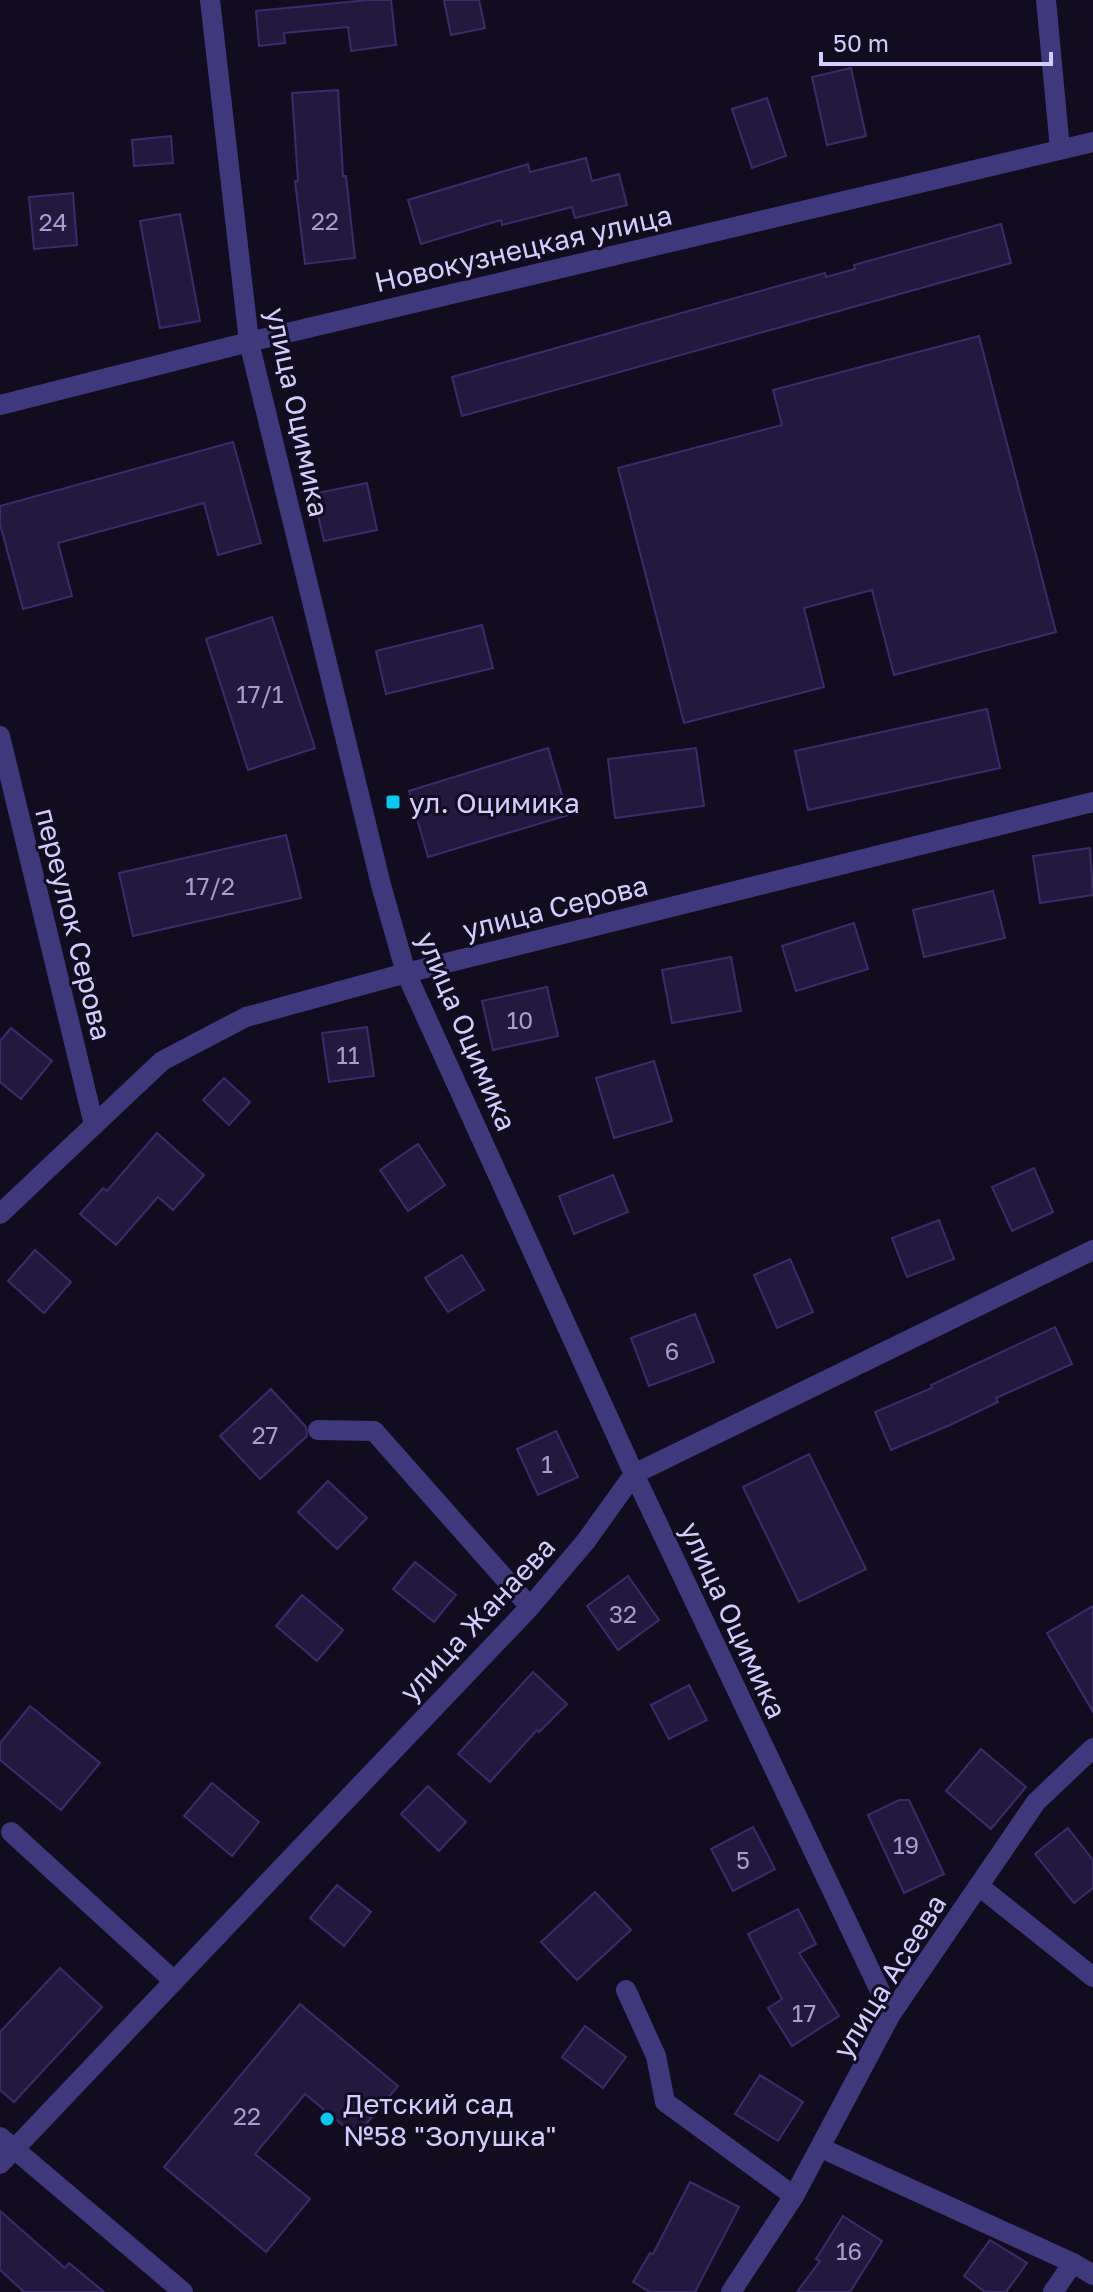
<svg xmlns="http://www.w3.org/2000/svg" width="1093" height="2292" font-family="'Golos Text',sans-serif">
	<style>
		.building { fill: #23193f; stroke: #3c2b6b; stroke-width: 2 }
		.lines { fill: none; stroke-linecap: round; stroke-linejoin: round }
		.minor { stroke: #3f387d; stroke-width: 20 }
		.poi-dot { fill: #04caf2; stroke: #110d1f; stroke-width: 3 }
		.labels { text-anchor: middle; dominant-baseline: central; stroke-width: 6; stroke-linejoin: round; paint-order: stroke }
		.number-label { font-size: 24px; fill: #a89ece }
		.street-label { font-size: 28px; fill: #d4cbfe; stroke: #110d1f }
		.poi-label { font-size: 28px; fill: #d4cbfe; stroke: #110d1f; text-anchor: start }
	</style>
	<rect width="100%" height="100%" fill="#110d1f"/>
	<g class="building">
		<polygon points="368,0 391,0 396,45 351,51 348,27 284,33 285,43 259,46 256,11"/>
		<polygon points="444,0 479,0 485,28 451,35"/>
		<polygon points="851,68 866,136 827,145 812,77"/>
		<polygon points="338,90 343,176 346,176 355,258 305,264 295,181 298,181 292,93"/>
		<polygon points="767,98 786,156 752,168 732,109"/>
		<polygon points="171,136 173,163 134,166 132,140"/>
		<polygon points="586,158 592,181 619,174 627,205 575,218 572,207 502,225 501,220 421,244 408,200 528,164 530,172"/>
		<polygon points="73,193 77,245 34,249 29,197"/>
		<polygon points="180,214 200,321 160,328 140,221"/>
		<polygon points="1001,224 1011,263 462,416 452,377 825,273 826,277 855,269 854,265"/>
		<polygon points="979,336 1056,632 894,675 872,590 804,608 824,687 684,723 618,468 782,425 773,390"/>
		<polygon points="233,442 261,543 218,555 204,503 58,543 72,596 23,609 0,524 0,506"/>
		<polygon points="367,483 377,530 324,541 313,494"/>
		<polygon points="272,617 315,748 248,770 206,639"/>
		<polygon points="482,625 493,668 386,694 376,651"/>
		<polygon points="987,709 1000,768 808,810 795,751"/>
		<polygon points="548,748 568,815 428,857 409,791"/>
		<polygon points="696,748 704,806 615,818 608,759"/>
		<polygon points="286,835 301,898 133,936 119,873"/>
		<polygon points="1090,848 1093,895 1040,903 1033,856"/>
		<polygon points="993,891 1005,938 924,957 913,910"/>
		<polygon points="854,923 868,969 796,991 782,946"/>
		<polygon points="731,957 741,1011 672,1023 662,970"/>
		<polygon points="547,987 558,1036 493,1050 482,1001"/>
		<polygon points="367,1027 374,1076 329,1082 322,1033"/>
		<polygon points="11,1028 52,1061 21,1099 0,1082 0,1041"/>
		<polygon points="654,1061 672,1121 614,1138 596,1078"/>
		<polygon points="224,1078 250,1102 229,1125 203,1100"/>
		<polygon points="157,1133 204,1175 173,1210 158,1197 116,1245 80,1214 103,1188 107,1191"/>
		<polygon points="418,1144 445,1185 408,1211 380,1170"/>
		<polygon points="1034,1168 1053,1212 1012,1231 992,1187"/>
		<polygon points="613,1175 628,1212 574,1234 559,1196"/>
		<polygon points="939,1220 954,1259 907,1277 892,1238"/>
		<polygon points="35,1250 71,1282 44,1313 8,1281"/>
		<polygon points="462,1255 484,1290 448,1312 425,1278"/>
		<polygon points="790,1259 813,1312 777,1328 754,1275"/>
		<polygon points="695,1314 714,1362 649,1386 631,1338"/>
		<polygon points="1055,1327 1072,1364 996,1398 998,1402 950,1425 891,1450 875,1412 932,1388 931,1385"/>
		<polygon points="271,1389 306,1427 307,1436 260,1479 220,1436"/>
		<polygon points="556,1431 578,1477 538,1495 517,1449"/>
		<polygon points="809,1454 866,1569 799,1602 743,1487"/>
		<polygon points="328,1481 367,1518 337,1549 298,1512"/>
		<polygon points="415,1562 456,1595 434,1622 393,1589"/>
		<polygon points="628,1576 659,1620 618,1650 587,1606"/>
		<polygon points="302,1595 343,1630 317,1661 276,1626"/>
		<polygon points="1093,1606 1093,1712 1047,1633"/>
		<polygon points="533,1672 567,1704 539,1732 537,1730 490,1782 458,1754"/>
		<polygon points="689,1685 707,1720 669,1739 651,1705"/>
		<polygon points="30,1706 100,1763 61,1810 0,1760 0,1743"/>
		<polygon points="981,1749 1026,1787 991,1829 946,1791"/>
		<polygon points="212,1783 259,1822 232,1856 184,1816"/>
		<polygon points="428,1786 466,1822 439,1851 401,1814"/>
		<polygon points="899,1800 909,1800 944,1874 904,1893 868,1815"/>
		<polygon points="753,1827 775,1869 733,1891 711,1849"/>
		<polygon points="1068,1828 1093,1860 1093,1888 1074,1903 1035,1854"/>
		<polygon points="337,1885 371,1912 344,1946 310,1918"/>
		<polygon points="595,1892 631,1930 577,1980 541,1942"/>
		<polygon points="798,1909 816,1944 799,1953 839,2016 792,2046 768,2008 782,1999 748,1934"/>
		<polygon points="60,1968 102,2007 14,2102 0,2090 0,2032"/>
		<polygon points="300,2004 398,2086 356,2136 305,2094 255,2154 310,2199 266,2252 164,2167"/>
		<polygon points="585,2026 626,2057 603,2088 562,2057"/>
		<polygon points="760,2075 803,2102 778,2141 735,2114"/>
		<polygon points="690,2182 739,2207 695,2292 650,2292 633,2282 650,2253 653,2254"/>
		<polygon points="0,2211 65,2268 69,2263 104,2292 24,2292 0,2270"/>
		<polygon points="843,2216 882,2241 850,2292 797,2292 820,2261 816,2259"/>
		<polygon points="990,2240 1027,2263 1006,2292 985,2292 964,2276"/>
	</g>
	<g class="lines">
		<g class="minor">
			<polyline points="210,0 249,342 381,885 406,973 634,1474 891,2014"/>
			<polyline points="1046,0 1060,149"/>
			<polyline points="0,405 249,342 1093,142"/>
			<polyline points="0,736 94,1125"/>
			<polyline points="0,1214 162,1061 246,1017 406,973 1093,802"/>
			<polyline points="318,1430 374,1431 530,1607"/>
			<polyline points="11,1832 174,1981"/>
			<polyline points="979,1886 1093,1977"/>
			<polyline points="626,1990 656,2056 665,2102 794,2196"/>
			<polyline points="0,2137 183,2292"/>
			<polyline points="821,2148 1073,2263 1093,2275"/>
			<polyline points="0,2164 530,1607 586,1541 634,1474 1093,1250"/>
			<polyline points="731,2292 794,2196 891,2014 1036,1802 1093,1748"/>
			<polyline points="1053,2292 1073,2263"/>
		</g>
	</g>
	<g class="poi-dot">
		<rect x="385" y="794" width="16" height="16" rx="4"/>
		<circle cx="327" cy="2119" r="8"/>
	</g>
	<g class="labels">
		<g class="number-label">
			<text x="325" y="220">22</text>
			<text x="53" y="221">24</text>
			<text x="260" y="693">17/1</text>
			<text x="210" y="885">17/2</text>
			<text x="520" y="1019">10</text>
			<text x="348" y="1054">11</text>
			<text x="672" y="1350">6</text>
			<text x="265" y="1434">27</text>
			<text x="547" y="1463">1</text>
			<text x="623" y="1613">32</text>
			<text x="906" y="1844">19</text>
			<text x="743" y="1859">5</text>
			<text x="804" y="2012">17</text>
			<text x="247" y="2115">22</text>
			<text x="849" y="2250">16</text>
		</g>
		<g class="street-label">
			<text transform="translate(523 248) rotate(-13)">Новокузнецкая улица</text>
			<text transform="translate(298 412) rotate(78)">улица Оцимика</text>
			<text transform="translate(555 907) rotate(-14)">улица Серова</text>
			<text transform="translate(74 924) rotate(76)">переулок Серова</text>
			<text transform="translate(467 1031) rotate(67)">улица Оцимика</text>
			<text transform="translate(477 1619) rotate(-47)">улица Жанаева</text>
			<text transform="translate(734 1620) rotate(65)">улица Оцимика</text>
			<text transform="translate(889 1976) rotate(-58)">улица Асеева</text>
		</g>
		<g class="poi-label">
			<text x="409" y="802">ул. Оцимика</text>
			<text x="343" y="2103">Детский сад<tspan x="343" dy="32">№58 "Золушка"</tspan></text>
		</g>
	</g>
	<path d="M821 52v12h230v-12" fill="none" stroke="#d4cbfe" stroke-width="4"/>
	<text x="833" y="52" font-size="24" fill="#d4cbfe" stroke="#110d1f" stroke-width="6" paint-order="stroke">50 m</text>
</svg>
